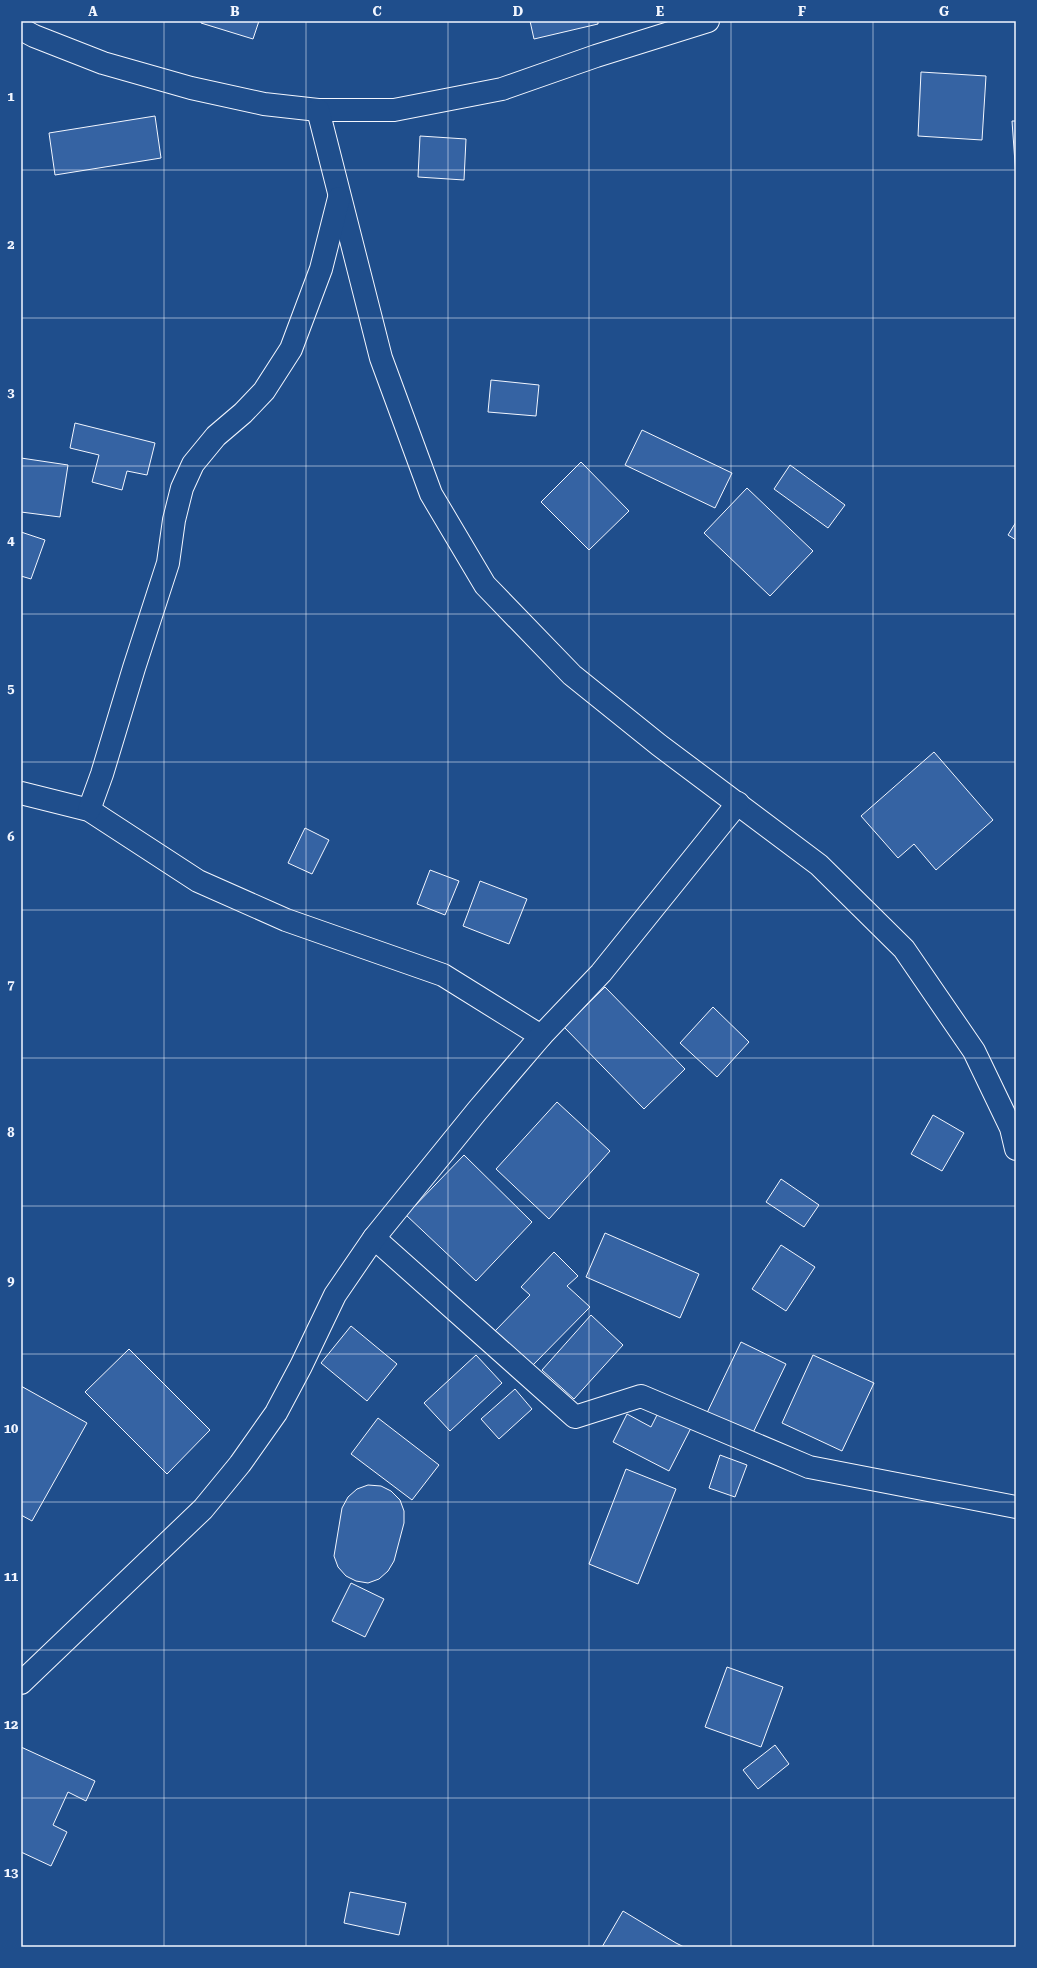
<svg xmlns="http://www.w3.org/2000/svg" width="1037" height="1968" font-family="'Roboto Serif',serif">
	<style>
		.building { fill: #3563a3; stroke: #f2f6ff }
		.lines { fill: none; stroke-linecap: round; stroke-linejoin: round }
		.street-casing { stroke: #f2f6ff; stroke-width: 24 }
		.street { stroke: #1f4e8c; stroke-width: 22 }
		.grid { fill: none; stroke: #f2f6ff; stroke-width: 1; stroke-opacity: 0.55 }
		.neatline { fill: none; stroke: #f2f6ff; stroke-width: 1.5 }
		.grid-label { font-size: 13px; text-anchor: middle; font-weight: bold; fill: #f2f6ff }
	</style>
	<rect width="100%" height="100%" fill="#1f4e8c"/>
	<g class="building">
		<polygon points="201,21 259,21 253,39 201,23"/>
		<polygon points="530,21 598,21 598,24 534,39"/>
		<polygon points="921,72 986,76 982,140 918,136"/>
		<polygon points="155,116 161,158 55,175 49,133"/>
		<polygon points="1012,121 1016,121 1016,177"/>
		<polygon points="420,136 466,139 464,180 418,177"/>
		<polygon points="491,380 539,385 536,416 488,412"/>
		<polygon points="75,423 155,443 147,475 127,471 122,490 92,482 99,455 70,448"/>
		<polygon points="642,430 732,473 715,508 625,465"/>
		<polygon points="21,458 68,465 60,517 21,512"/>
		<polygon points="581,462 629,511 589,550 541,502"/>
		<polygon points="790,465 845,505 828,528 774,489"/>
		<polygon points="747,488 813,551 770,596 704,533"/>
		<polygon points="1016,522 1016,540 1008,535"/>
		<polygon points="21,532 45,540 31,579 21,576"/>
		<polygon points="934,752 993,820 936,870 914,844 898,858 861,816"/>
		<polygon points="305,828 329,840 312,874 288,863"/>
		<polygon points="430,870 459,881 445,915 417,904"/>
		<polygon points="480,881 527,899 509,944 463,926"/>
		<polygon points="605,987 685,1069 644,1109 564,1027"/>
		<polygon points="713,1007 749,1042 717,1077 680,1043"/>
		<polygon points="557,1102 610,1151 549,1219 496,1169"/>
		<polygon points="933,1115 964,1133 942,1171 911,1154"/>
		<polygon points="464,1155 532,1222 476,1281 406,1215"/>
		<polygon points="781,1179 819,1205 804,1227 766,1202"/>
		<polygon points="605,1233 699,1274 680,1318 586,1277"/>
		<polygon points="781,1245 815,1267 786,1311 752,1289"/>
		<polygon points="554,1252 578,1276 567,1286 590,1307 531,1367 495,1331 530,1295 521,1287"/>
		<polygon points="591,1315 623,1345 574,1399 542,1370"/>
		<polygon points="351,1326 397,1364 367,1401 321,1363"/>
		<polygon points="741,1342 786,1364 750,1439 705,1417"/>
		<polygon points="129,1349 210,1430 167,1474 85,1392"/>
		<polygon points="476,1355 502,1383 450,1431 424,1403"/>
		<polygon points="813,1355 874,1383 842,1451 782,1423"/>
		<polygon points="21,1386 87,1423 32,1521 21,1515"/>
		<polygon points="515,1389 532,1409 499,1439 481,1419"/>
		<polygon points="660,1409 692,1426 669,1471 613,1442 627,1414 651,1427"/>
		<polygon points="378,1418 439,1465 412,1500 351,1454"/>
		<polygon points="720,1455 747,1465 735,1497 709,1488"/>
		<polygon points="626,1469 676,1489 638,1584 589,1564"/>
		<polygon points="368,1485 381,1486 391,1491 400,1500 404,1511 404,1523 394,1561 388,1571 379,1579 368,1583 356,1581 346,1576 338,1567 334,1556 342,1508 348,1497 357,1489"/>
		<polygon points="351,1583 384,1599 365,1637 332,1621"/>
		<polygon points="727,1667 783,1687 761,1747 705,1727"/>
		<polygon points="775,1745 789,1764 758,1789 743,1770"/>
		<polygon points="21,1747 95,1781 86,1801 68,1792 53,1825 67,1832 51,1866 21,1852"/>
		<polygon points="350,1892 406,1903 399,1935 344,1923"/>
		<polygon points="623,1911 676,1943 684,1947 602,1947"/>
	</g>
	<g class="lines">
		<g class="street-casing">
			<g id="street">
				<polyline points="21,29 34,36 103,63 191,88 264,104 318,110 394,110 502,89 596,56 708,21"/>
				<polyline points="318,110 381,358 431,494 485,585 572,675 659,745 819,865 904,949 974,1051 1011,1128 1016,1149"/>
				<polyline points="21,793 89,810 198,881 286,920 443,975 541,1036"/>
				<polyline points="89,810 102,774 134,668 168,563 174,520 182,488 193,464 216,436 243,413 264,391 291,349 321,269 339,198"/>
				<polyline points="374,1238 575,1417 641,1396 809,1467 1016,1507"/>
				<polyline points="21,1683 203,1509 240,1464 276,1413 301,1366 335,1295 374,1238 477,1111 541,1036 601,973 738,803"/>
			</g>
		</g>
		<use href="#street" class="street"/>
	</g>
	<path class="grid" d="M 164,21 L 164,1947M 306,21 L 306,1947M 448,21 L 448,1947M 589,21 L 589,1947M 731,21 L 731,1947M 873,21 L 873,1947M 21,170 L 1016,170M 21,318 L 1016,318M 21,466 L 1016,466M 21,614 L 1016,614M 21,762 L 1016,762M 21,910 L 1016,910M 21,1058 L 1016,1058M 21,1206 L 1016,1206M 21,1354 L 1016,1354M 21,1502 L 1016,1502M 21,1650 L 1016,1650M 21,1798 L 1016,1798"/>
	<rect width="1037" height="1968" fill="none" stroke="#1f4e8c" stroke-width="44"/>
	<rect x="22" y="22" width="993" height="1924" class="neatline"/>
	<g class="grid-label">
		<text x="93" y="16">A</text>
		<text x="235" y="16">B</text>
		<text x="377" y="16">C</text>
		<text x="518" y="16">D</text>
		<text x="660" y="16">E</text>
		<text x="802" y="16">F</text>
		<text x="944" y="16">G</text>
		<text x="11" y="101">1</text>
		<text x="11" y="249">2</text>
		<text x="11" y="397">3</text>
		<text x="11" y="545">4</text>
		<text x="11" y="693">5</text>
		<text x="11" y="841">6</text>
		<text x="11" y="989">7</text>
		<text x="11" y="1137">8</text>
		<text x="11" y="1285">9</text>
		<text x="11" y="1433">10</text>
		<text x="11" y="1581">11</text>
		<text x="11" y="1729">12</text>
		<text x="11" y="1877">13</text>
	</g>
</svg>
